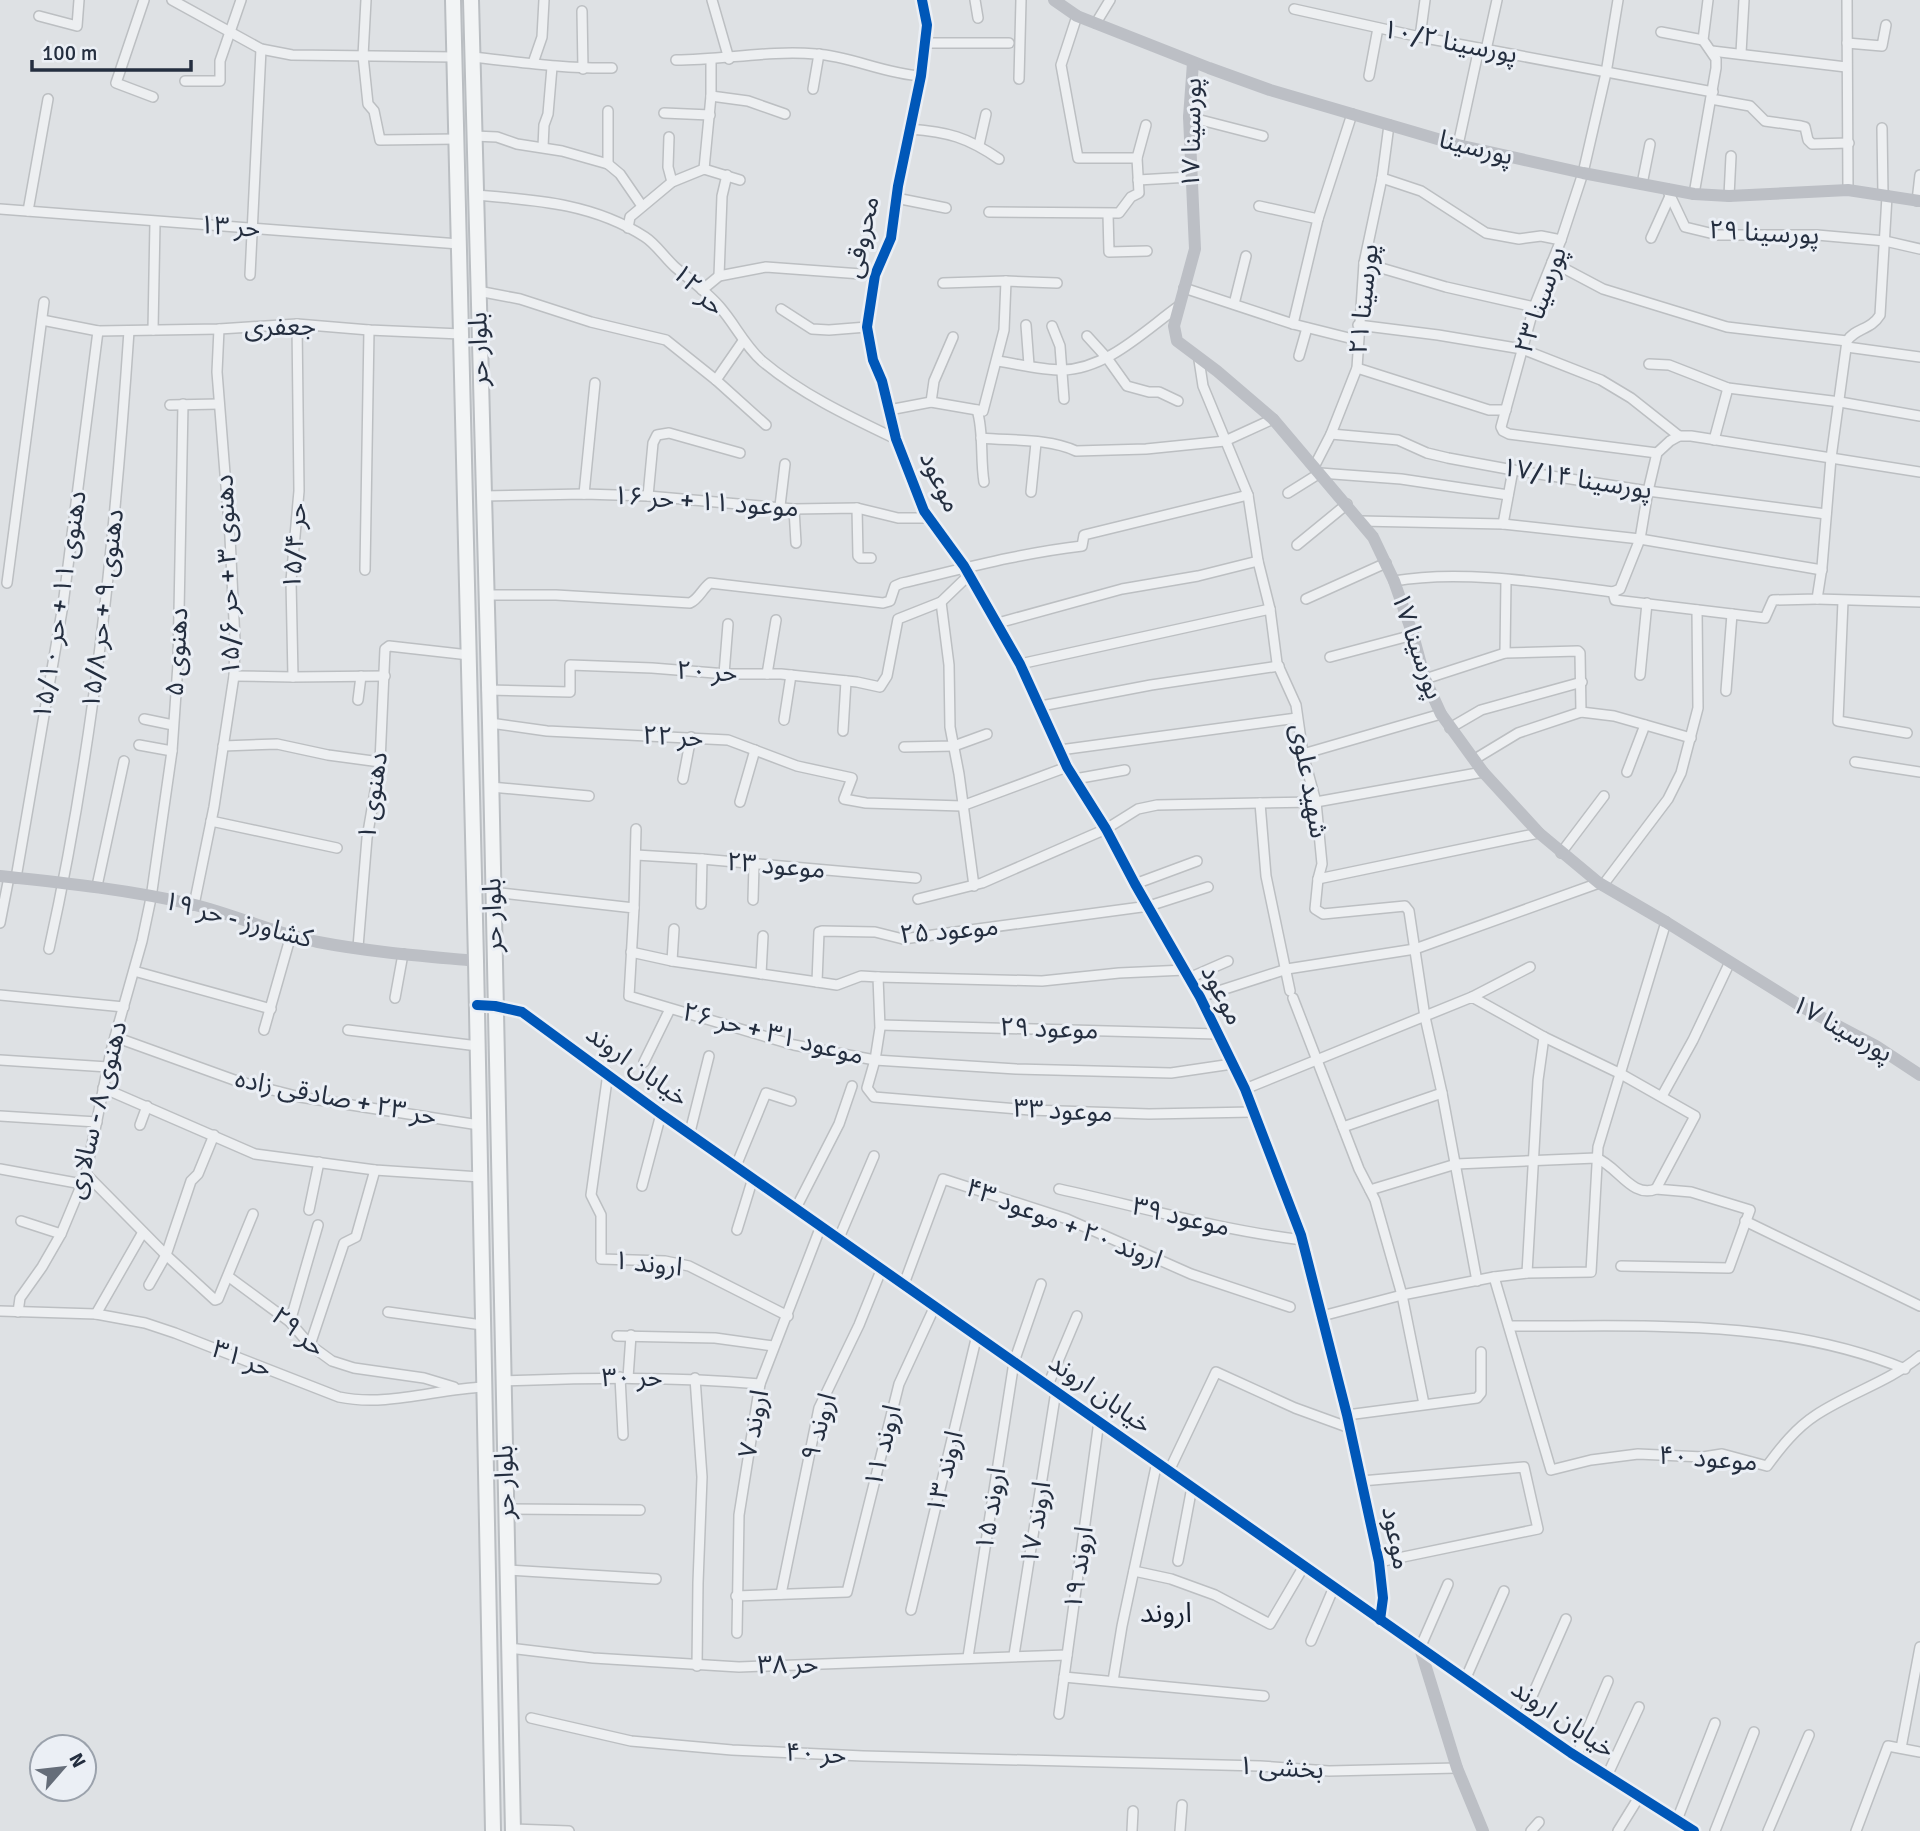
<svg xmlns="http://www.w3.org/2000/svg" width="1920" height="1831" font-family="Signika,'Noto Sans Arabic',sans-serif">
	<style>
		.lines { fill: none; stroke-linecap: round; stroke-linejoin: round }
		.street-casing { stroke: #bcbfc2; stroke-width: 12 }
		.primary-casing { stroke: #babec2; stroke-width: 18 }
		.street { stroke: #edeff1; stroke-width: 9 }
		.secondary { stroke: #bcbfc5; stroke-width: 12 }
		.primary { stroke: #f2f4f5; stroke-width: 14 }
		.cycleway-casing { stroke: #ebeff5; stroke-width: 15 }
		.cycleway { stroke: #0057b8; stroke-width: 10 }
		.labels { text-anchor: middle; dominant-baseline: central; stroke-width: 6; stroke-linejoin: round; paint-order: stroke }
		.street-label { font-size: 26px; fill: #242e3f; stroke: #ebeff5 }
		.neighbourhood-label { font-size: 28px; fill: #171f2f; stroke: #ebeff5 }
	</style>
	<rect width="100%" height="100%" fill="#dee1e4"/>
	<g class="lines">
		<g class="street-casing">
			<g id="street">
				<polyline points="144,0 116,83 153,97"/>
				<polyline points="172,0 261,49 292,55 455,57"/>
				<polyline points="366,0 363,56 368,104 374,111 380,140 457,139"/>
				<polyline points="712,0 729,59"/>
				<polyline points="922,0 927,25 921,76 898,186 891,238 875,275 867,327 873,360 882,381 896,439 924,511 964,566 1020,664 1067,767 1106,829 1135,884 1200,997 1245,1089 1301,1235 1347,1415 1379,1562 1383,1598 1380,1620"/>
				<polyline points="975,0 978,18"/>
				<polyline points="1618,0 1606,73 1583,173 1561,240 1534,307 1501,427 1503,431 1509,434 1657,453"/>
				<polyline points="1847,0 1848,190"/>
				<polyline points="1294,9 1420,37 1713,92"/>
				<polyline points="582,11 583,69"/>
				<polyline points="39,16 77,26 79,0"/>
				<polyline points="1096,23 1110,0"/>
				<polyline points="1661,32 1703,40"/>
				<polyline points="1420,37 1425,0"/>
				<polyline points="925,43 1009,43"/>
				<polyline points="1847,43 1882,46 1886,25"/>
				<polyline points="1486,50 1497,0"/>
				<polyline points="1712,51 1846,67"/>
				<polyline points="1741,53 1744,0"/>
				<path d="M 472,57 C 519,62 565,69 612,68"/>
				<path d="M 676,60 C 723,60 769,50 816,54 C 850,56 885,74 921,76"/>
				<polyline points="533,63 542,37 544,0"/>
				<polyline points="1369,76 1378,28"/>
				<polyline points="1019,79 1021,0"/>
				<polyline points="185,81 220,81 220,61 241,0"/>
				<polyline points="813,89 819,54"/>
				<polyline points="711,96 748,101 785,114"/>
				<polyline points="1711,99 1750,106 1765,121 1801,126 1805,127 1808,140 1812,144 1849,143"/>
				<polyline points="664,113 710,115"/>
				<polyline points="1189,117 1263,136"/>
				<polyline points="1882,128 1883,195"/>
				<path d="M 910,129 C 948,132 967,137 999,159"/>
				<polyline points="474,136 497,137 517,144 562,151 608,164 620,174 642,206"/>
				<polyline points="669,137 668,167 672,182"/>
				<polyline points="979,145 986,114"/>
				<polyline points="1458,145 1479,48"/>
				<polyline points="543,147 544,125 548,114 552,67"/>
				<polyline points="1137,158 1146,125"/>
				<polyline points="608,164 608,111"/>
				<polyline points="704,169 711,96 711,60"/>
				<polyline points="1382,178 1421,191 1486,233 1519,239 1541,236 1561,240"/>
				<polyline points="1138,180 1190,177"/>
				<polyline points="1642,184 1650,144"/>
				<polyline points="1667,189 1685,227 1718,235 1817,235 1885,241 1920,249"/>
				<polyline points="1694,194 1716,68 1716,59 1703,40 1708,0"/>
				<path d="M 475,195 C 535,200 593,203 645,237 C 656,244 665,258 675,267 C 690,280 707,292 719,306 C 735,324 744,345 762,361 C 801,394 850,417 896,439"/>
				<polyline points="1729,196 1731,156"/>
				<polyline points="896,198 946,208"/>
				<polyline points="1917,201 1920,175"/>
				<polyline points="1259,206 1318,219"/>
				<polyline points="0,209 459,244"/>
				<polyline points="28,211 48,99"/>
				<polyline points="989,212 1119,213 1131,197 1139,193 1137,158 1078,158 1061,65 1077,16"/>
				<polyline points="1108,214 1109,252 1147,251"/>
				<polyline points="628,228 630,217 672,182 704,169 740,180"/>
				<polyline points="1651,238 1670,196"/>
				<polyline points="1552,262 1603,289 1727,327 1847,341"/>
				<polyline points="1364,263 1446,287 1534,307"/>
				<polyline points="250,275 261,49"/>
				<polyline points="719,276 722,196 727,175"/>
				<polyline points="943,283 1006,281 1057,283"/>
				<polyline points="1184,288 1293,324 1357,340"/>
				<polyline points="702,290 719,276 766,267 875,275"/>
				<polyline points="478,291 520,299 591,322 666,340 716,380 766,425"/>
				<polyline points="1234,304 1246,256"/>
				<polyline points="781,309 812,329 829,330 867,327"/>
				<polyline points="42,320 98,331 219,329 297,324 369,330 461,334"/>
				<polyline points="297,324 299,491 291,581 293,677 385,676"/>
				<polyline points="1293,324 1318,219 1352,114"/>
				<polyline points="1026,325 1029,365"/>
				<polyline points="1358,325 1438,335 1522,349 1601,380 1631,398 1679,436"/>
				<polyline points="1052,326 1060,346 1064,399"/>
				<polyline points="153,330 155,222"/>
				<polyline points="1087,336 1107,358 1127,386 1149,392 1159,392 1178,401"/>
				<polyline points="1847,347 1920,357"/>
				<polyline points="1299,356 1307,328"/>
				<polyline points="1199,360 1203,386 1248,495 1258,561 1270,609 1277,663 1296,705 1303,754 1316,802 1322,864 1318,879 1315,909 1323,914 1405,906 1409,911 1425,1017 1442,1093 1477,1281"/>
				<path d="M 997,361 C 1018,364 1041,370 1062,370 C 1107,369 1144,331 1179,306"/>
				<polyline points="1649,364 1669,365 1728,388 1840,402 1920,416"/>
				<polyline points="1357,368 1489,410 1506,410"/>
				<polyline points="716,380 743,341"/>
				<polyline points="931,402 934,381 953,337"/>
				<polyline points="170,405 219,404"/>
				<polyline points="889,410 931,402 983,411 1004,330 1006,281"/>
				<path d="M 977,410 C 984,432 980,458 984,482"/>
				<polyline points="1331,434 1398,440 1427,453 1448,458 1513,470 1648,491 1826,514"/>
				<path d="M 981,438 C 1010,441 1048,438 1076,451 L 1146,449 L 1225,441 L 1273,419"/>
				<polyline points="1714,440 1728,388"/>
				<polyline points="1314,467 1331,434 1357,368 1364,263 1382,178 1389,125"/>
				<polyline points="1031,492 1036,443"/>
				<polyline points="1288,493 1320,473 1401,479 1508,495"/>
				<polyline points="584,494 595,383"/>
				<polyline points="483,496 584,494 648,496 794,509 857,508 898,518 928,518"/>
				<polyline points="648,496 653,443 657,435 669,433 740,453"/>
				<polyline points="780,506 785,464"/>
				<polyline points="857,508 858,556 860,558 871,558"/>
				<polyline points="794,509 796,543"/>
				<polyline points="1360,521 1503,524 1640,539 1822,570"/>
				<polyline points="1503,524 1513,470"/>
				<polyline points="1297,545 1347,504"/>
				<polyline points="365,570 369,330"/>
				<path d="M 1394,581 C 1461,569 1545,583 1613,592"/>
				<polyline points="7,583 44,302"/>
				<path d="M 1613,592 L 1615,600 L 1765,618 L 1773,600 L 1817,599 L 1822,567 L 1831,458 L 1847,341 C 1855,328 1871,330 1880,315 L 1887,196"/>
				<polyline points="1613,592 1620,589 1640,539 1648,491 1657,453 1670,441 1679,436 1691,436 1920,472"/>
				<path d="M 485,595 L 556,595 L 690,603 C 699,599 702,589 710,583 L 883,603 L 890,601 L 895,586 L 902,583 C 962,569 1021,553 1082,546 L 1084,535 L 1248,495"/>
				<polyline points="1306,599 1386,563"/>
				<polyline points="1817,599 1920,602"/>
				<polyline points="1843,601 1838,721 1907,733"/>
				<polyline points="941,602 949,665 950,727 959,774 974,886"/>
				<polyline points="998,623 1122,589 1198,576 1258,561"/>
				<polyline points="1505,653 1506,580"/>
				<polyline points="1330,657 1413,635"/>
				<polyline points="1020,664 1270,609"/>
				<polyline points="724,674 728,624"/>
				<polyline points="767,674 776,620"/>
				<polyline points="1640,675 1647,603"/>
				<polyline points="234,676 293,677"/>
				<polyline points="1425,679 1505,653 1578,651 1580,653 1581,712"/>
				<polyline points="487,690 570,692 570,665 652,668 727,674 781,674 857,682 880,687 887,676 898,619 941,602 968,576"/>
				<polyline points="1726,691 1732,614"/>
				<polyline points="358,700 361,676"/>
				<polyline points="1041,706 1151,685 1279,666"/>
				<polyline points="144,719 173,725"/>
				<polyline points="784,720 791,675"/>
				<polyline points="490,723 547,731 728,740 797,766 852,778 844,799 866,803 962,806 1067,767"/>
				<polyline points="1450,728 1481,710 1582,682"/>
				<polyline points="843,731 846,681"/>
				<polyline points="139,745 172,751"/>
				<polyline points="223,746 277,744 328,755 380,762"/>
				<polyline points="904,747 954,746 987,734"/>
				<polyline points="1060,750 1297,718"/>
				<polyline points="1303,754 1441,714"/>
				<polyline points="1475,759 1518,733 1581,712 1614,716 1691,738"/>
				<polyline points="1855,762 1920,772"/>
				<polyline points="1627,772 1645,725"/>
				<polyline points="683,779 691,737"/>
				<polyline points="1075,779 1125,770"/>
				<polyline points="491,787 589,796"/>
				<polyline points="740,802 755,750"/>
				<polyline points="1260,803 1266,876 1290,991"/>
				<polyline points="211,821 337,848"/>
				<polyline points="1561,853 1604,796"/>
				<polyline points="636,855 702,859 916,878"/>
				<polyline points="16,878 63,605 98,331"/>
				<polyline points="1318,879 1539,833"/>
				<polyline points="1135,884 1197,861"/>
				<polyline points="1603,885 1668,799 1681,773 1698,708 1697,610"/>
				<polyline points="97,886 124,761"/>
				<polyline points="1208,887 1149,906 903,939 875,932 822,931 819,932 817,982 837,985 861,976 878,977 880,1028 875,1060 867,1088 874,1097 1030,1110 1149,1114 1253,1112"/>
				<polyline points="492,892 634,908 629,996 794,1045 875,1060 1016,1069 1171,1073 1232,1064"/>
				<polyline points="918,899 982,883 1106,829 1138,809 1157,805 1316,802 1483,772"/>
				<polyline points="753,900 754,865"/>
				<polyline points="701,904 702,859"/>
				<polyline points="194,905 214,807 234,676 235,641 230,537 217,372 219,329"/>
				<polyline points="634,908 636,829"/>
				<polyline points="0,923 9,877"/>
				<polyline points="358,947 367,838 380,762 385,649 389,646 469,655"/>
				<path d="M 49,949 C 94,746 115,539 129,331"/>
				<polyline points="631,952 672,961 817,982"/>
				<polyline points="672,961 674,929"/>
				<polyline points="134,971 271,1009"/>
				<polyline points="761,974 763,936"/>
				<polyline points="878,977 1042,981 1119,973 1185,970"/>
				<polyline points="1189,978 1228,961"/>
				<polyline points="0,995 124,1007"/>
				<polyline points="1200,997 1287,969 1415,949 1599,883"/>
				<polyline points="1472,997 1530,967"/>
				<polyline points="395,998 403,954"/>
				<polyline points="1293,998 1359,1169 1375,1200 1402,1295 1424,1404"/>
				<polyline points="881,1025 1217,1034"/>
				<polyline points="264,1030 291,935"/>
				<polyline points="348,1030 478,1046"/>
				<polyline points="115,1037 237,1081 300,1097 479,1125"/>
				<polyline points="0,1060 108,1067"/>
				<polyline points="644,1062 670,1009"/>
				<polyline points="608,1073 591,1195 601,1215 601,1259 665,1261 689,1266 788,1316"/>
				<polyline points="103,1088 255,1154 375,1170 480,1177"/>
				<polyline points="1245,1089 1472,997 1544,1037 1621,1074 1695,1116 1656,1189 1691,1192 1750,1210 1729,1268 1621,1266"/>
				<polyline points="1662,1096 1693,1040 1729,964"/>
				<polyline points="0,1116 97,1122"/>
				<polyline points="140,1125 147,1106"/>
				<polyline points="1343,1127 1442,1093"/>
				<polyline points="690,1132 709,1056"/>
				<polyline points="736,1166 766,1093 791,1101"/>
				<polyline points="0,1169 82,1184"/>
				<polyline points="86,1174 166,1255 215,1300 218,1299 253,1214"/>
				<polyline points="642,1186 661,1114"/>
				<path d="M 1059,1189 C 1141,1207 1220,1230 1303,1240"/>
				<path d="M 1370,1190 L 1456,1164 L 1596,1158 C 1618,1166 1632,1199 1656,1189"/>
				<polyline points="796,1208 839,1124 852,1086"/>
				<polyline points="309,1210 319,1162"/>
				<polyline points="21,1221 61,1234"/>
				<polyline points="1745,1221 1920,1306"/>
				<polyline points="737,1230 753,1178"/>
				<polyline points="839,1238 874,1156"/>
				<polyline points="1527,1273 1538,1080 1544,1037"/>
				<polyline points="229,1277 290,1322 310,1345 332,1361 354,1368 424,1378 454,1387"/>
				<path d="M 1494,1277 L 1551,1470 L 1591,1460 L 1638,1454 L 1703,1457 L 1722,1454 L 1767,1466 C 1781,1447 1796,1428 1816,1415 C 1849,1393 1889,1382 1920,1356"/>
				<polyline points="904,1284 943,1179 1067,1219 1191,1274 1290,1307"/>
				<polyline points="149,1285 166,1255 191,1181 198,1174 214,1135"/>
				<path d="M 0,1311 L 96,1314 L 145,1323 L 175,1333 L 339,1397 C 387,1407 436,1389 484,1387"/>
				<polyline points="18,1312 20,1298 42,1267 61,1234 86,1174 111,1051 142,941 151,898 172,751 178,664 183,404"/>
				<polyline points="388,1312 482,1325"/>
				<polyline points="96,1314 143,1232"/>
				<polyline points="1322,1316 1402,1295 1494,1277 1527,1273 1591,1272 1598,1147 1666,922"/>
				<polyline points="290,1322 318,1225"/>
				<path d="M 1509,1326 C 1642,1327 1779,1317 1905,1369"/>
				<polyline points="617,1336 715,1338 773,1346"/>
				<polyline points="310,1345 344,1243 356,1237 375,1170"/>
				<polyline points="620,1377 623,1435"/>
				<polyline points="628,1378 631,1335"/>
				<polyline points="695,1378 702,1477 698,1583 697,1666"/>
				<path d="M 503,1381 C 589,1378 674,1376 760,1384"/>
				<polyline points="1048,1385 1077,1316"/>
				<polyline points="1347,1415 1477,1398 1481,1393 1481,1352"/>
				<polyline points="1169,1471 1216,1372 1295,1408 1350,1428"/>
				<polyline points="1361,1481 1524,1467 1538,1529 1379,1562"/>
				<polyline points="506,1509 640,1510"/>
				<polyline points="1178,1561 1192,1487"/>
				<polyline points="507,1570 656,1579"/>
				<polyline points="1134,1571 1171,1579 1215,1595 1270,1624 1304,1566"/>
				<polyline points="781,1594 819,1408 859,1325 882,1268"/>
				<polyline points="736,1596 847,1592 899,1384 935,1306"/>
				<polyline points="911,1610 977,1335"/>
				<polyline points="737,1633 739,1515 760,1384 821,1226"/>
				<polyline points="1311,1641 1334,1587"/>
				<polyline points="509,1648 593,1658 739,1667 1067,1655"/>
				<polyline points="1420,1648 1448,1584"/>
				<polyline points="1014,1655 1056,1391"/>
				<polyline points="968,1657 1014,1362 1041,1284"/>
				<polyline points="1064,1677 1264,1696"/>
				<polyline points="1465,1680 1504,1591"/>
				<polyline points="1113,1681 1122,1626 1157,1462"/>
				<polyline points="1059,1714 1099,1421"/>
				<polyline points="531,1718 631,1741 732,1750 863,1756 1260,1766 1329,1771 1457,1768"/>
				<polyline points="1522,1719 1566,1619"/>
				<polyline points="1901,1748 1920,1647"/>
				<polyline points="1576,1757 1608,1681"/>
				<polyline points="1607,1776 1639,1707"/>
				<polyline points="1677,1820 1715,1723"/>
				<polyline points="513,1829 569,1831"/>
				<polyline points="1132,1831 1133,1811"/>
				<polyline points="1180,1831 1182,1805"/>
				<polyline points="1531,1831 1539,1822"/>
				<polyline points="1618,1831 1639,1797"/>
				<polyline points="1715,1831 1754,1732"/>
				<polyline points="1768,1831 1809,1735"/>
				<polyline points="1856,1831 1888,1746 1920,1752"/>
			</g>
		</g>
		<g class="primary-casing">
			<g id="primary">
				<polyline points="453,0 476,961 493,1831"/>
				<polyline points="471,0 490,723 513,1831"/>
			</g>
		</g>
		<use href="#street" class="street"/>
		<g class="secondary">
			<polyline points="1054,0 1077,16 1209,68 1270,90 1458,145 1583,173 1694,194 1729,196 1848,190 1920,201"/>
			<polyline points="1193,63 1189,117 1195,249 1174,326 1177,341 1217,371 1273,419 1373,537 1394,581 1413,635 1425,679 1441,714 1483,772 1539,833 1599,883 1666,922 1804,1008 1876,1046 1920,1075"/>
			<path d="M 0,876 C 65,883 131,890 195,905 C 236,915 276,934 318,942 C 370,952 424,956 476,961"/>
			<polyline points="477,1005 495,1006 522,1012 661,1114 1522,1719 1571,1753 1694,1831"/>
			<polyline points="1420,1648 1457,1768 1483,1831"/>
		</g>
		<use href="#primary" class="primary"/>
		<g class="cycleway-casing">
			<g id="cycleway">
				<polyline points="922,0 927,25 921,76 898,186 891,238 875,275 867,327 873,360 882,381 896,439 924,511 964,566 1020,664 1067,767 1106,829 1135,884 1200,997 1245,1089 1301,1235 1347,1415 1379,1562 1383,1598 1380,1620"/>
				<polyline points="477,1005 495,1006 522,1012 661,1114 1522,1719 1571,1753 1694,1831"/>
			</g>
		</g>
		<use href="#cycleway" class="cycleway"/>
	</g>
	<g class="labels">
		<g class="street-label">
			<text transform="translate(1450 42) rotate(11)">پورسینا ۱۰/۲</text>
			<text transform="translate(1192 133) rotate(-89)">پورسینا ۱۷</text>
			<text transform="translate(1476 148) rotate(14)">پورسینا</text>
			<text transform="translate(230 227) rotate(4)">حر ۱۳</text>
			<text transform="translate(1764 233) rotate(3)">پورسینا ۲۹</text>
			<text transform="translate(862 237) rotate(-77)">محروقی</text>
			<text transform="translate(698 290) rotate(44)">حر ۱۲</text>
			<text transform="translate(1364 299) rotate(-84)">پورسینا ۲۱</text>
			<text transform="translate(1541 300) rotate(-71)">پورسینا ۲۳</text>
			<text transform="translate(280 327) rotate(-1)">جعفری</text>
			<text transform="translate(479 349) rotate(-91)">بلوار حر</text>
			<text transform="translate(1577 479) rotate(9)">پورسینا ۱۷/۱۴</text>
			<text transform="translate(940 482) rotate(65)">موعود</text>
			<text transform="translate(706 502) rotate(4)">موعود ۱۱ + حر ۱۶</text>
			<text transform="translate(295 546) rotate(-86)">حر ۱۵/۴</text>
			<text transform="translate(228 575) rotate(-92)">دهنوی ۳ + حر ۱۵/۶</text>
			<text transform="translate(60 605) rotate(-81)">دهنوی ۱۱ + حر ۱۵/۱۰</text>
			<text transform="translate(103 609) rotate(-83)">دهنوی ۹ + حر ۱۵/۸</text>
			<text transform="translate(1417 646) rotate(71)">پورسینا ۱۷</text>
			<text transform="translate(177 652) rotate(-87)">دهنوی ۵</text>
			<text transform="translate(707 672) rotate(3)">حر ۲۰</text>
			<text transform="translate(673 737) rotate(3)">حر ۲۲</text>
			<text transform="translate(1309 781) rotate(80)">شهید علوی</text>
			<text transform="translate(373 796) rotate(-82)">دهنوی ۱</text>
			<text transform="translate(776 866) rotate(5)">موعود ۲۳</text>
			<text transform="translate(493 915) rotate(-91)">بلوار حر</text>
			<text transform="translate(238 920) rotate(15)">کشاورز - حر ۱۹</text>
			<text transform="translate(949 931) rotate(-5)">موعود ۲۵</text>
			<text transform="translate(1222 995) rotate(63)">موعود</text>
			<text transform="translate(1049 1029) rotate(2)">موعود ۲۹</text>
			<text transform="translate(1842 1029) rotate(29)">پورسینا ۱۷</text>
			<text transform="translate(773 1034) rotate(14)">موعود ۳۱ + حر ۲۶</text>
			<text transform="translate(637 1066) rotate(36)">خیابان اروند</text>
			<text transform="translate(336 1098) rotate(11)">حر ۲۳ + صادقی زاده</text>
			<text transform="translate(97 1110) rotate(-76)">دهنوی ۸ - سالاری</text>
			<text transform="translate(1063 1111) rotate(3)">موعود ۳۳</text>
			<text transform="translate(1181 1217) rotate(13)">موعود ۳۹</text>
			<text transform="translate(1064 1224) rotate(21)">اروند ۲۰ + موعود ۴۳</text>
			<text transform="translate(648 1264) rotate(6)">اروند ۱</text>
			<text transform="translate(298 1332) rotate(40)">حر ۲۹</text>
			<text transform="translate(242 1359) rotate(21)">حر ۳۱</text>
			<text x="632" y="1378">حر ۳۰</text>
			<text transform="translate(1100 1394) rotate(35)">خیابان اروند</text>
			<text transform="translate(754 1424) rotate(-79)">اروند ۷</text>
			<text transform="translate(819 1427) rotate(-74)">اروند ۹</text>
			<text transform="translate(883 1446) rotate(-76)">اروند ۱۱</text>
			<text transform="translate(1708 1459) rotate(4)">موعود ۴۰</text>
			<text transform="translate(945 1472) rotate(-76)">اروند ۱۳</text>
			<text transform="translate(505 1482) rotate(-91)">بلوار حر</text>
			<text transform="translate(991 1509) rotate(-81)">اروند ۱۵</text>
			<text transform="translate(1036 1523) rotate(-81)">اروند ۱۷</text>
			<text transform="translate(1396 1538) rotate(79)">موعود</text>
			<text transform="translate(1079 1568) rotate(-82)">اروند ۱۹</text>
			<text transform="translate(788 1665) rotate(-1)">حر ۳۸</text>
			<text transform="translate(1563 1719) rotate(34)">خیابان اروند</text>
			<text transform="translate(816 1754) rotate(3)">حر ۴۰</text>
			<text transform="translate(1281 1768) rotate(3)">بخشی ۱</text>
		</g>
		<g class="neighbourhood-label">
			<text x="1166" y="1613">اروند</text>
		</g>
	</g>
	<g transform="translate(63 1768) rotate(62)"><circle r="33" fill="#ebeff5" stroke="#9ba2ac" stroke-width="2"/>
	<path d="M0-5L12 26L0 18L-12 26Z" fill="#656d79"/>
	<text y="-10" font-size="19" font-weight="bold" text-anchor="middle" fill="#242e3f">N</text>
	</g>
	<path d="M32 60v10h159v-10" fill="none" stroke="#242e3f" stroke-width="3.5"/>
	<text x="42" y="60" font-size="21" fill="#242e3f" stroke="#ebeff5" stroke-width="5" paint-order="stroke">100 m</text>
</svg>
